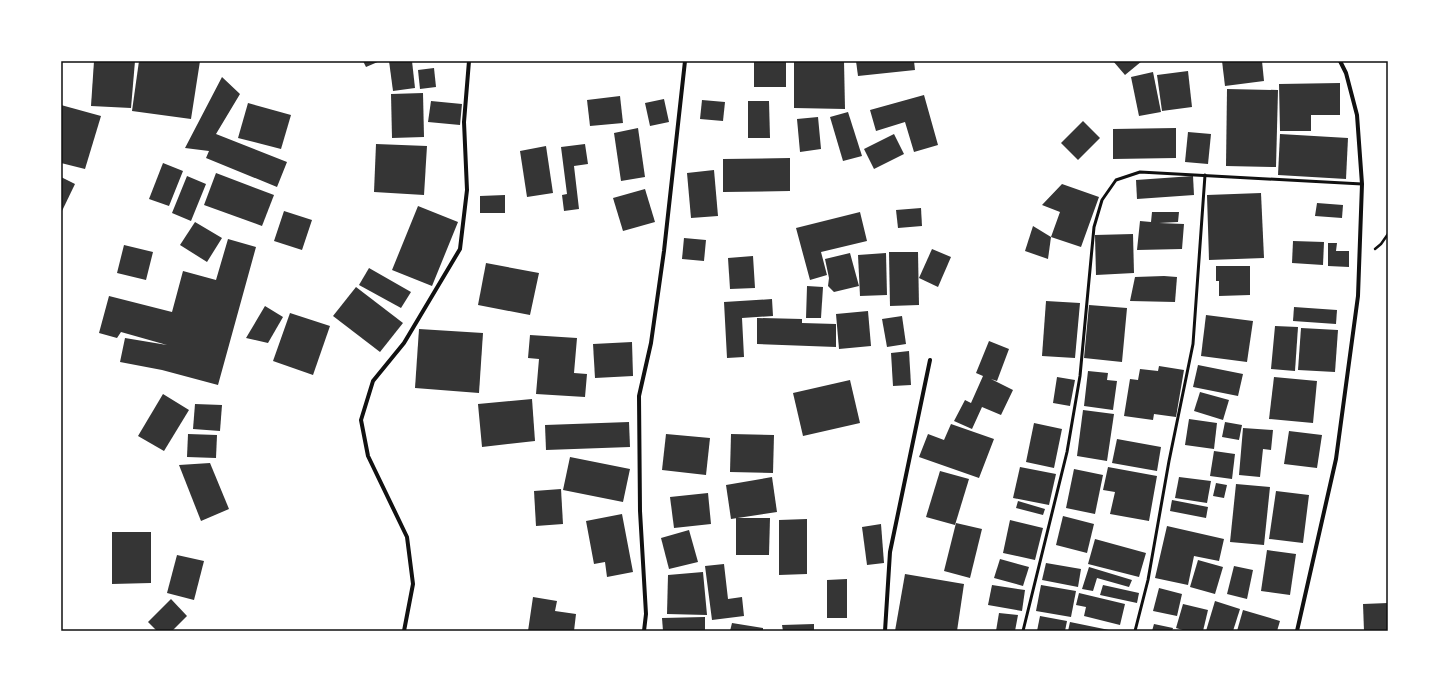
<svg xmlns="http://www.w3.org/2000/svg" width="1449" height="692" font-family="Rubik,sans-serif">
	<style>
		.building { fill: #353535 }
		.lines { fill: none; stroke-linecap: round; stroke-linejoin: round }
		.path { stroke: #111; stroke-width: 2.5 }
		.service { stroke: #111; stroke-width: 3 }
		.minor { stroke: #111; stroke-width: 4 }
		.neatline { fill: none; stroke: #111; stroke-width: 1.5 }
	</style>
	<rect width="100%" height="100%" fill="#fff"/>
	<g class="building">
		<polygon points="94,61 135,61 131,108 91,106"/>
		<polygon points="139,61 200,61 191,119 132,111"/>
		<polygon points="363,61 380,61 366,67"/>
		<polygon points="389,61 412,61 415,88 393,91"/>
		<rect x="754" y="61" width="32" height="26"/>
		<polygon points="794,61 844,61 845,109 794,108"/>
		<polygon points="856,61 914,61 915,70 858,76"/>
		<polygon points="1113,61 1142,61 1125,75"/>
		<polygon points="1222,61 1262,61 1264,81 1225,86"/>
		<polygon points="434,68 436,87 420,89 418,70"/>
		<polygon points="1188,71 1192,107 1162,111 1157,75"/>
		<polygon points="1153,72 1161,112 1139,116 1131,77"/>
		<polygon points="222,77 240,94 216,134 287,162 277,187 206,158 209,151 185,148"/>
		<polygon points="1340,83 1340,115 1311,115 1311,131 1280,131 1279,84"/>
		<polygon points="1227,89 1278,90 1276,167 1226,166"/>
		<polygon points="423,93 424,137 392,138 391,94"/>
		<polygon points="924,95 938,145 914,152 905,122 876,131 870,110"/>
		<polygon points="620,96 623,123 590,126 587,100"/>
		<polygon points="664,99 669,122 650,126 645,103"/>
		<polygon points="702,100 725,102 723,121 700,119"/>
		<polygon points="431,101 462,104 460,125 428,122"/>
		<polygon points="748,101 769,101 770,138 748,138"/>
		<polygon points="248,103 291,115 281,149 238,138"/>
		<polygon points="61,105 101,116 85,169 61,163"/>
		<polygon points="848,112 862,156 843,161 830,117"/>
		<polygon points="818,117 821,149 800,152 797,119"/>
		<polygon points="1083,121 1100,138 1078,160 1061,143"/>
		<polygon points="638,128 645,177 621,181 614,133"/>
		<polygon points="1176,128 1176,158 1113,159 1113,129"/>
		<polygon points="1188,132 1211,134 1208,164 1185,162"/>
		<polygon points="894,134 904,154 874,169 864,149"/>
		<polygon points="1280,134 1348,138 1346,179 1278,175"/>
		<polygon points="376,144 427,146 424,195 374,192"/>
		<polygon points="585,144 588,164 574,166 579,209 564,211 562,195 567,194 561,147"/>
		<polygon points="546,146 553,193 527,197 520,151"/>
		<polygon points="790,158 790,191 723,192 723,159"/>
		<polygon points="163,163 183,171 169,206 149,199"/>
		<polygon points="714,170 718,216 691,218 687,173"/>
		<polygon points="216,173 274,195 262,226 204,205"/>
		<polygon points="187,176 206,184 191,221 172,213"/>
		<polygon points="1193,176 1194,195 1137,199 1136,180"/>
		<polygon points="61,177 75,184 61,213"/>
		<polygon points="1062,184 1099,197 1081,247 1051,237 1060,212 1042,205"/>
		<polygon points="645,189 655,222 623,231 613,198"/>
		<polygon points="1261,193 1264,258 1209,260 1207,195"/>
		<polygon points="505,195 505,213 480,213 480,196"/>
		<polygon points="1317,203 1343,205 1342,218 1315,216"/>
		<polygon points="418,206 458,222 432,286 392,270"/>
		<polygon points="921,208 922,226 898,228 896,210"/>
		<polygon points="284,211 312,220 302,250 274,241"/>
		<polygon points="860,212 867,241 821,252 827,275 810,280 796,228"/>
		<polygon points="1152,212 1179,212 1178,222 1159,223 1184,224 1182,249 1137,250 1140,221 1151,222"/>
		<polygon points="195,222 222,238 207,262 180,245"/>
		<polygon points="1033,226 1051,237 1048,259 1025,251"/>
		<polygon points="1133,234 1134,273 1096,275 1095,235"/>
		<polygon points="684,238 706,240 704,261 682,259"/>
		<polygon points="228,239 256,247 218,385 162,370 120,362 125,338 167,345 121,332 117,338 99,333 109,296 172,312 183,271 216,280"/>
		<polygon points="1293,241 1324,242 1323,265 1292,263"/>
		<polygon points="1328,243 1337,243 1336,251 1349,251 1349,267 1328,266"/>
		<polygon points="124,245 153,252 146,280 117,273"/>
		<polygon points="932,249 951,257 938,287 919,278"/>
		<polygon points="889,252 918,252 919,305 890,306"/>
		<polygon points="850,253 859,286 834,292 828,286 829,278 825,259"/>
		<polygon points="886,253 887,295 860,296 858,255"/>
		<polygon points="753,256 755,288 730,289 728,258"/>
		<polygon points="486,263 539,273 530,315 478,305"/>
		<polygon points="1216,266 1250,266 1250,295 1219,296 1219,281 1216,281"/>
		<polygon points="369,268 411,292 401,308 359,285"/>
		<polygon points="1164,276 1177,277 1175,302 1130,301 1135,277"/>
		<polygon points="807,286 823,287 821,318 806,318"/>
		<polygon points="356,287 403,323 380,352 333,316"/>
		<polygon points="772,299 773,316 742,318 744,357 727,358 724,302"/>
		<polygon points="1046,301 1080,303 1075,358 1042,356"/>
		<polygon points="1089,305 1127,308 1122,362 1084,358"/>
		<polygon points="265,306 283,317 268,343 246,338"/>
		<polygon points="1294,307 1337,310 1336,324 1293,321"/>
		<polygon points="868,311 871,346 839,349 836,314"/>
		<polygon points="290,313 330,326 313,375 273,361"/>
		<polygon points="1206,315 1253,321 1247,362 1201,356"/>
		<polygon points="902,316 906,344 887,347 882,319"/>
		<polygon points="757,318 802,319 802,323 836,324 836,347 757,344"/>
		<polygon points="1275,326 1298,327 1295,371 1271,369"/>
		<polygon points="1301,328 1338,330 1335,372 1298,370"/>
		<polygon points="419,329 483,333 479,393 415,388"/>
		<polygon points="530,335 577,338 574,373 587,374 585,397 536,394 539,359 528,358"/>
		<polygon points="989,341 1009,349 997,381 991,379 1013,390 1001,415 982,407 972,429 954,421 965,400 971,403 983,376 976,373"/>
		<polygon points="632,342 633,376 595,378 593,344"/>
		<polygon points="909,351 911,385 893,386 891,353"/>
		<polygon points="1198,365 1243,374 1238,396 1193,387"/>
		<polygon points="1159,366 1184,370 1176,417 1154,414 1153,420 1124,416 1130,379 1138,380 1140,369 1158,371"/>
		<polygon points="1088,371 1108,373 1107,380 1117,381 1113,410 1084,406"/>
		<polygon points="1057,377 1075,380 1070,406 1053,403"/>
		<polygon points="1274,377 1317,381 1313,423 1269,419"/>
		<polygon points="850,380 860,423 803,436 793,393"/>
		<polygon points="1200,392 1229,400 1223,420 1194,411"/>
		<polygon points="163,394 189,410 164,451 138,436"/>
		<polygon points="532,399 535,441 482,447 478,404"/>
		<polygon points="195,404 222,405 220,431 193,429"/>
		<polygon points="1083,410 1114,414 1107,461 1077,456"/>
		<polygon points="1189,419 1217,423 1214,449 1185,445"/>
		<polygon points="629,422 630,447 546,450 545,425"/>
		<polygon points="1225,422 1242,425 1239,440 1222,437"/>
		<polygon points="1034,423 1062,429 1054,468 1026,462"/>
		<polygon points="951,424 994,439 979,478 919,457 928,434 944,440"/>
		<polygon points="1243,428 1273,430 1271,450 1263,449 1260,477 1239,475"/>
		<polygon points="1289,431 1322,435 1317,468 1284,464"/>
		<polygon points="188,434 217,435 216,458 187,457"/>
		<polygon points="666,434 710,438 706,475 662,470"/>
		<polygon points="731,434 774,435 773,473 730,472"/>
		<polygon points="1117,439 1161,447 1157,471 1112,463"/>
		<polygon points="1214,451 1235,454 1232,479 1210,476"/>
		<polygon points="570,457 630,469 623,502 563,490"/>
		<polygon points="210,463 229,509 201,521 179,465"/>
		<polygon points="1020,467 1056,474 1049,505 1013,498"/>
		<polygon points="1108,467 1157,476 1149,521 1110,514 1115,492 1103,490"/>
		<polygon points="1074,469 1103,475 1095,514 1066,508"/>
		<polygon points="940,471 969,479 955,525 926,517"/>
		<polygon points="772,477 777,512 731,519 726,485"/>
		<polygon points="1179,477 1211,481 1207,503 1175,498"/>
		<polygon points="1216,483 1227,485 1224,498 1213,496"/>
		<polygon points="1236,484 1270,487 1264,545 1230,542"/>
		<polygon points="561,489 563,524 536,526 534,491"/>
		<polygon points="1276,491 1309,495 1303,543 1269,539"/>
		<polygon points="708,493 711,524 674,528 670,497"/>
		<polygon points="1172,500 1208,507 1206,518 1170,511"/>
		<polygon points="1018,501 1045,509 1043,515 1016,508"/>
		<polygon points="622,514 633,572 607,577 605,562 594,564 586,521"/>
		<polygon points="1063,516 1094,524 1087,553 1056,545"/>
		<polygon points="736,518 770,518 769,555 736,555"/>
		<polygon points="807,519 807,574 779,575 779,520"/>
		<polygon points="1010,520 1043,528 1035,560 1003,553"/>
		<polygon points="956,523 982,529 970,578 944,571"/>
		<polygon points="881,524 884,563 867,565 862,527"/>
		<polygon points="1167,526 1224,539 1219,561 1194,556 1188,585 1155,578"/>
		<polygon points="689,530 698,562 669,569 661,538"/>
		<polygon points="112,532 151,532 151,583 112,584"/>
		<polygon points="1095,539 1146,553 1139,577 1088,564"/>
		<polygon points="1267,550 1296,554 1290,595 1261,591"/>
		<polygon points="177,555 204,561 194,600 167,593"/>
		<polygon points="1000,559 1029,567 1023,586 994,578"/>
		<polygon points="1198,560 1223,567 1215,594 1190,587"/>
		<polygon points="1046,563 1081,569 1078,587 1042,580"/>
		<polygon points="724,564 728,599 742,597 744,616 712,620 705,566"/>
		<polygon points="1234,566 1253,570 1247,599 1227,594"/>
		<polygon points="1089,567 1132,580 1129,587 1097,578 1093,591 1082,589"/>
		<polygon points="703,572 707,615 667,614 668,575"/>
		<polygon points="905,574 964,584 957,631 895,631"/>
		<polygon points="847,579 847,618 827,618 827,580"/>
		<polygon points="992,585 1025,590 1022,611 988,605"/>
		<polygon points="1041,585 1076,591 1071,617 1036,611"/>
		<polygon points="1103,585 1139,593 1137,603 1100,595"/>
		<polygon points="1159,588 1182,594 1177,616 1153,611"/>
		<polygon points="1079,593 1125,604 1120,625 1084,616 1086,607 1076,605"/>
		<polygon points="533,597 557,601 555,611 576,614 574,631 528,631"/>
		<polygon points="171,599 187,616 172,631 157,631 148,622"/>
		<polygon points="1215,601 1240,609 1233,631 1206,631"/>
		<polygon points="1388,603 1388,631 1364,631 1363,604"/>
		<polygon points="1183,604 1208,610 1203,631 1186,631 1176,628"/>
		<polygon points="1243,610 1280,621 1277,631 1237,631"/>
		<polygon points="999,613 1018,615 1015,631 996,631"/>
		<polygon points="1040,616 1067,621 1065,631 1037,631"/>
		<polygon points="705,617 705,631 663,631 662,618"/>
		<polygon points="1070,622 1109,630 1108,631 1068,631"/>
		<polygon points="732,623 763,628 763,631 730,631"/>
		<polygon points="814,624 814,631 783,631 782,625"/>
		<polygon points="1154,624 1173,628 1172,631 1152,631"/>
	</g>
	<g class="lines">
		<polyline class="path" points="1375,249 1381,244 1388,234"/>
		<g class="service">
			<polyline points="1023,631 1067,452 1080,376 1094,227 1102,200 1116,180 1140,172 1362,184"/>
			<polyline points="1135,631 1148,580 1169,461 1193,344 1205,175"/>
		</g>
		<g class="minor">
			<polyline points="404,631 413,584 407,537 368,456 361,420 373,381 404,343 460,249 467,190 464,122 469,61"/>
			<polyline points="644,631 646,614 640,511 639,396 651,343 664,251 685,61"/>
			<polyline points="885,631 890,552 930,360"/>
			<polyline points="1297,631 1336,459 1358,296 1362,184 1357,115 1346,73 1340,61"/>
		</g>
	</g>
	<rect width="1449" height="692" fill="none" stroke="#ffffff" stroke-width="124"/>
	<rect x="62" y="62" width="1325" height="568" class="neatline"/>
</svg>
